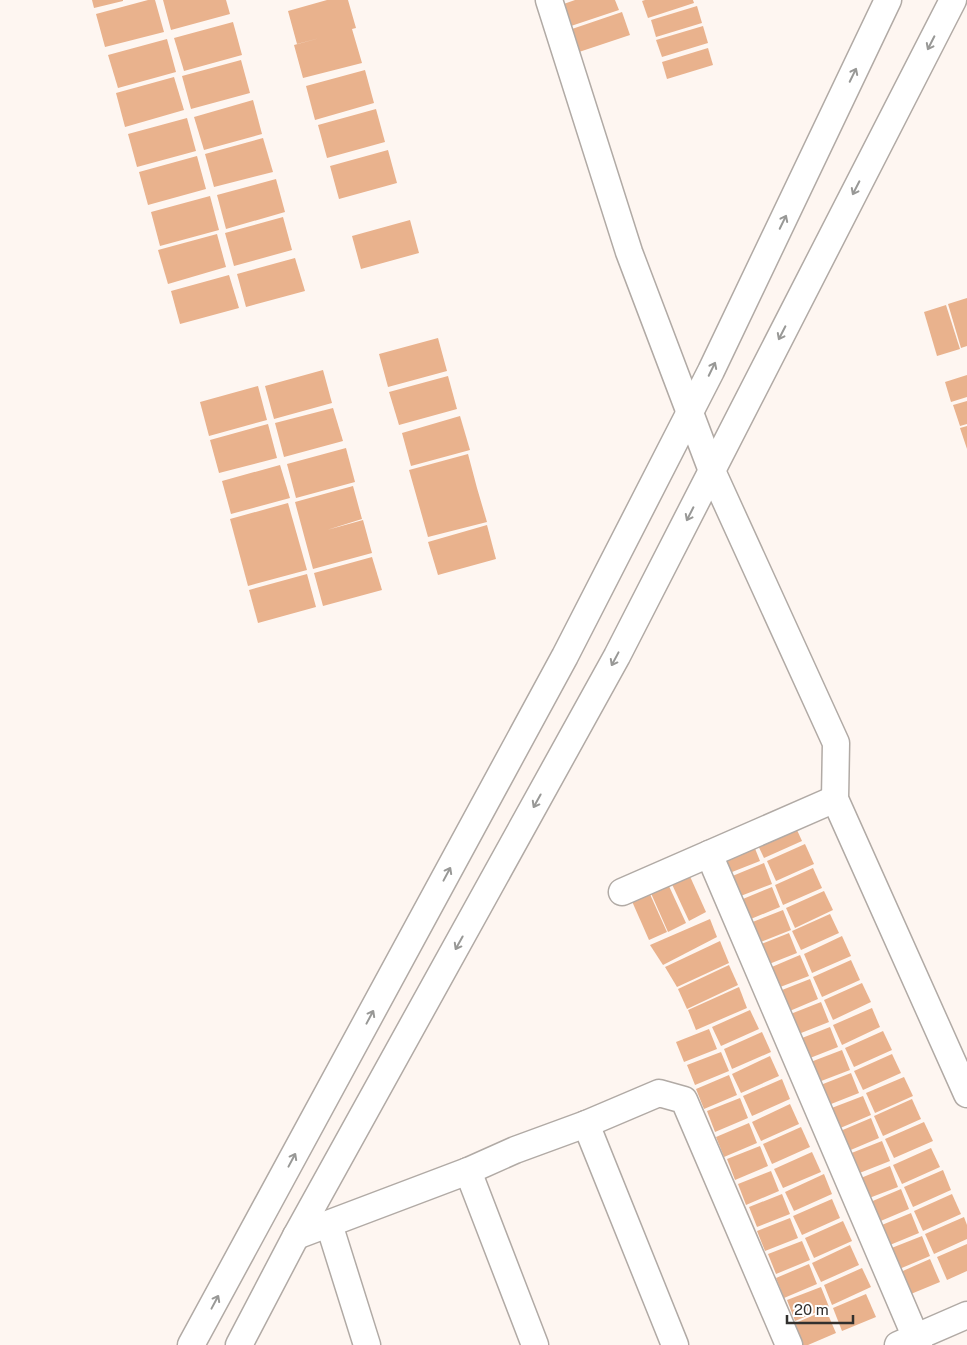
<svg xmlns="http://www.w3.org/2000/svg" width="967" height="1345" font-family="'Public Sans',sans-serif">
	<style>
		.building { fill: #e9b28d }
		.lines { fill: none; stroke-linecap: round; stroke-linejoin: round }
		.street-casing { stroke: #b1aaa5; stroke-width: 29 }
		.street { stroke: #fff; stroke-width: 26 }
		.oneway { stroke: #989896 }
	</style>
	<rect width="100%" height="100%" fill="#fef6f1"/>
	<g class="building">
		<polygon points="92,0 123,0 123,1 94,8"/>
		<polygon points="148,0 155,0 164,32 105,47 96,14"/>
		<polygon points="163,0 226,0 230,14 171,30"/>
		<polygon points="327,0 348,0 356,28 352,29 362,63 303,78 294,45 320,38 297,44 288,11"/>
		<polygon points="575,0 615,0 619,10 565,28 558,6"/>
		<polygon points="645,0 693,0 694,3 648,18 642,1"/>
		<polygon points="697,6 702,23 656,37 651,20"/>
		<polygon points="622,12 630,35 576,53 569,30"/>
		<polygon points="233,22 242,55 184,71 174,38"/>
		<polygon points="703,26 708,43 662,57 656,40"/>
		<polygon points="167,39 176,72 118,88 108,55"/>
		<polygon points="708,48 713,65 667,79 662,62"/>
		<polygon points="241,60 250,93 191,109 182,76"/>
		<polygon points="365,70 374,103 315,120 306,86"/>
		<polygon points="174,77 184,110 125,127 116,93"/>
		<polygon points="253,100 262,134 204,150 194,117"/>
		<polygon points="376,109 385,142 327,158 318,125"/>
		<polygon points="187,118 196,151 137,167 128,134"/>
		<polygon points="263,138 273,172 214,187 205,154"/>
		<polygon points="388,150 397,183 339,199 330,166"/>
		<polygon points="197,156 206,189 148,205 139,172"/>
		<polygon points="276,179 285,212 226,229 217,195"/>
		<polygon points="210,196 219,230 160,246 151,212"/>
		<polygon points="283,217 292,250 234,266 225,233"/>
		<polygon points="410,220 419,253 361,269 352,236"/>
		<polygon points="217,234 226,267 168,284 158,250"/>
		<polygon points="295,258 305,291 246,307 237,274"/>
		<polygon points="229,275 239,308 180,324 171,291"/>
		<polygon points="967,298 967,346 961,348 948,304"/>
		<polygon points="946,305 960,349 937,356 924,312"/>
		<polygon points="438,338 447,371 388,387 379,354"/>
		<polygon points="323,370 332,403 274,419 265,386"/>
		<polygon points="967,375 967,397 951,402 945,382"/>
		<polygon points="448,376 457,409 399,425 389,392"/>
		<polygon points="258,386 267,420 209,436 200,402"/>
		<polygon points="967,401 967,424 960,426 953,405"/>
		<polygon points="333,408 343,441 284,457 275,423"/>
		<polygon points="460,416 470,450 411,466 402,433"/>
		<polygon points="268,424 277,458 219,473 210,440"/>
		<polygon points="967,426 967,449 960,428"/>
		<polygon points="346,448 355,482 296,498 287,464"/>
		<polygon points="468,454 477,488 464,492 477,488 487,522 428,537 409,470"/>
		<polygon points="280,465 290,498 231,514 222,481"/>
		<polygon points="353,486 362,519 327,530 363,520 372,553 313,569 295,502"/>
		<polygon points="288,503 307,570 248,586 230,519"/>
		<polygon points="487,525 496,559 438,575 428,542"/>
		<polygon points="372,557 382,590 323,606 314,573"/>
		<polygon points="307,574 316,607 258,623 249,590"/>
		<polygon points="793,821 802,841 764,858 755,839"/>
		<polygon points="752,841 760,861 727,874 719,854"/>
		<polygon points="805,844 814,864 776,881 767,861"/>
		<polygon points="764,863 772,884 738,897 730,877"/>
		<polygon points="813,868 822,888 783,905 775,885"/>
		<polygon points="688,872 706,912 689,921 670,880"/>
		<polygon points="668,884 686,923 668,932 650,891"/>
		<polygon points="772,887 780,907 746,921 738,901"/>
		<polygon points="824,891 833,910 795,928 786,908"/>
		<polygon points="649,892 667,932 649,940 631,899"/>
		<polygon points="783,910 791,930 758,943 750,923"/>
		<polygon points="830,914 839,933 801,950 792,931"/>
		<polygon points="710,919 717,937 663,965 650,945"/>
		<polygon points="789,933 797,953 764,966 756,946"/>
		<polygon points="842,936 851,956 812,973 804,954"/>
		<polygon points="720,941 729,963 677,987 665,967"/>
		<polygon points="800,955 809,976 775,989 767,969"/>
		<polygon points="851,960 860,980 822,997 813,977"/>
		<polygon points="729,965 738,985 687,1009 678,989"/>
		<polygon points="810,979 818,999 785,1013 777,992"/>
		<polygon points="862,983 871,1002 833,1020 824,1000"/>
		<polygon points="739,987 747,1008 696,1030 688,1010"/>
		<polygon points="821,1002 829,1022 796,1035 788,1015"/>
		<polygon points="872,1008 880,1027 842,1045 833,1025"/>
		<polygon points="750,1010 759,1029 721,1046 712,1027"/>
		<polygon points="830,1027 838,1047 805,1060 797,1040"/>
		<polygon points="709,1029 717,1049 684,1062 676,1042"/>
		<polygon points="883,1031 892,1050 854,1067 845,1048"/>
		<polygon points="762,1032 771,1052 732,1069 724,1049"/>
		<polygon points="842,1050 850,1070 816,1083 808,1063"/>
		<polygon points="721,1052 729,1071 695,1085 687,1065"/>
		<polygon points="892,1054 901,1073 863,1090 854,1071"/>
		<polygon points="770,1056 779,1076 741,1093 732,1074"/>
		<polygon points="851,1073 859,1093 826,1106 818,1086"/>
		<polygon points="729,1075 737,1095 704,1109 696,1089"/>
		<polygon points="904,1077 913,1096 875,1113 866,1093"/>
		<polygon points="782,1079 790,1099 752,1116 743,1096"/>
		<polygon points="863,1096 871,1115 838,1129 829,1109"/>
		<polygon points="740,1098 748,1118 715,1132 707,1111"/>
		<polygon points="912,1099 921,1119 883,1136 874,1116"/>
		<polygon points="790,1104 799,1124 761,1141 752,1122"/>
		<polygon points="871,1118 879,1138 846,1152 838,1132"/>
		<polygon points="924,1122 933,1141 894,1158 885,1139"/>
		<polygon points="749,1123 757,1143 724,1157 716,1137"/>
		<polygon points="801,1127 810,1147 772,1164 763,1144"/>
		<polygon points="882,1141 890,1161 857,1174 849,1154"/>
		<polygon points="760,1146 768,1166 735,1180 727,1159"/>
		<polygon points="931,1148 940,1167 902,1184 893,1165"/>
		<polygon points="812,1152 821,1172 783,1188 774,1169"/>
		<polygon points="890,1166 898,1187 864,1200 856,1180"/>
		<polygon points="943,1170 951,1190 913,1207 904,1187"/>
		<polygon points="771,1171 779,1191 746,1205 738,1184"/>
		<polygon points="824,1174 832,1194 794,1211 785,1192"/>
		<polygon points="901,1189 909,1209 876,1223 868,1203"/>
		<polygon points="782,1194 790,1214 757,1227 749,1207"/>
		<polygon points="952,1194 961,1214 923,1231 914,1211"/>
		<polygon points="832,1199 840,1218 802,1235 793,1216"/>
		<polygon points="911,1213 919,1233 885,1247 877,1227"/>
		<polygon points="964,1217 967,1225 967,1239 934,1254 925,1234"/>
		<polygon points="790,1218 798,1238 765,1251 757,1231"/>
		<polygon points="843,1221 852,1241 814,1258 805,1238"/>
		<polygon points="922,1236 930,1256 897,1270 889,1249"/>
		<polygon points="802,1241 810,1260 776,1274 768,1254"/>
		<polygon points="967,1244 967,1271 947,1280 937,1257"/>
		<polygon points="850,1245 859,1265 821,1282 812,1263"/>
		<polygon points="930,1259 940,1282 906,1296 896,1274"/>
		<polygon points="809,1264 817,1284 784,1298 776,1278"/>
		<polygon points="862,1268 871,1287 832,1305 824,1285"/>
		<polygon points="821,1287 829,1307 795,1321 787,1300"/>
		<polygon points="866,1294 876,1317 842,1331 833,1308"/>
		<polygon points="826,1310 836,1333 808,1345 801,1345 793,1324"/>
	</g>
	<g class="lines">
		<g class="street-casing">
			<g id="street">
				<polyline points="549,0 629,252 712,471 836,743 835,799 967,1094"/>
				<polyline points="709,854 919,1345"/>
				<polyline points="622,892 835,799"/>
				<polyline points="586,1124 675,1345"/>
				<polyline points="468,1171 535,1345"/>
				<polyline points="329,1224 367,1345"/>
				<polyline points="296,1236 468,1171 515,1150 586,1124 659,1093 684,1100 789,1345"/>
				<polyline points="191,1345 565,656 711,371 888,0"/>
				<polyline points="239,1345 296,1236 617,656 953,0"/>
				<polyline points="898,1345 967,1315"/>
			</g>
		</g>
		<use href="#street" class="street"/>
	</g>
	<defs><path id="oneway-shaft" d="M-6 0H5M1.5-3L5.5 0L1.5 3" fill="none" stroke-width="1.6" stroke-linecap="round" stroke-linejoin="round" transform="scale(1.25)"/></defs>
	<g class="oneway">
		<use href="#oneway-shaft" transform="translate(931 43) rotate(117)"/>
		<use href="#oneway-shaft" transform="translate(853 75) rotate(-64)"/>
		<use href="#oneway-shaft" transform="translate(856 188) rotate(117)"/>
		<use href="#oneway-shaft" transform="translate(783 222) rotate(-64)"/>
		<use href="#oneway-shaft" transform="translate(782 333) rotate(117)"/>
		<use href="#oneway-shaft" transform="translate(712 369) rotate(-64)"/>
		<use href="#oneway-shaft" transform="translate(690 514) rotate(117)"/>
		<use href="#oneway-shaft" transform="translate(615 659) rotate(118)"/>
		<use href="#oneway-shaft" transform="translate(537 801) rotate(119)"/>
		<use href="#oneway-shaft" transform="translate(447 874) rotate(-62)"/>
		<use href="#oneway-shaft" transform="translate(459 943) rotate(119)"/>
		<use href="#oneway-shaft" transform="translate(370 1017) rotate(-62)"/>
		<use href="#oneway-shaft" transform="translate(292 1160) rotate(-62)"/>
		<use href="#oneway-shaft" transform="translate(215 1302) rotate(-62)"/>
	</g>
	<path d="M787 1315v8h66v-8" fill="none" stroke="#32302e" stroke-width="2.5"/>
	<text x="794" y="1315" font-size="15" fill="#32302e" stroke="#ffffff" stroke-width="4" paint-order="stroke">20 m</text>
</svg>
